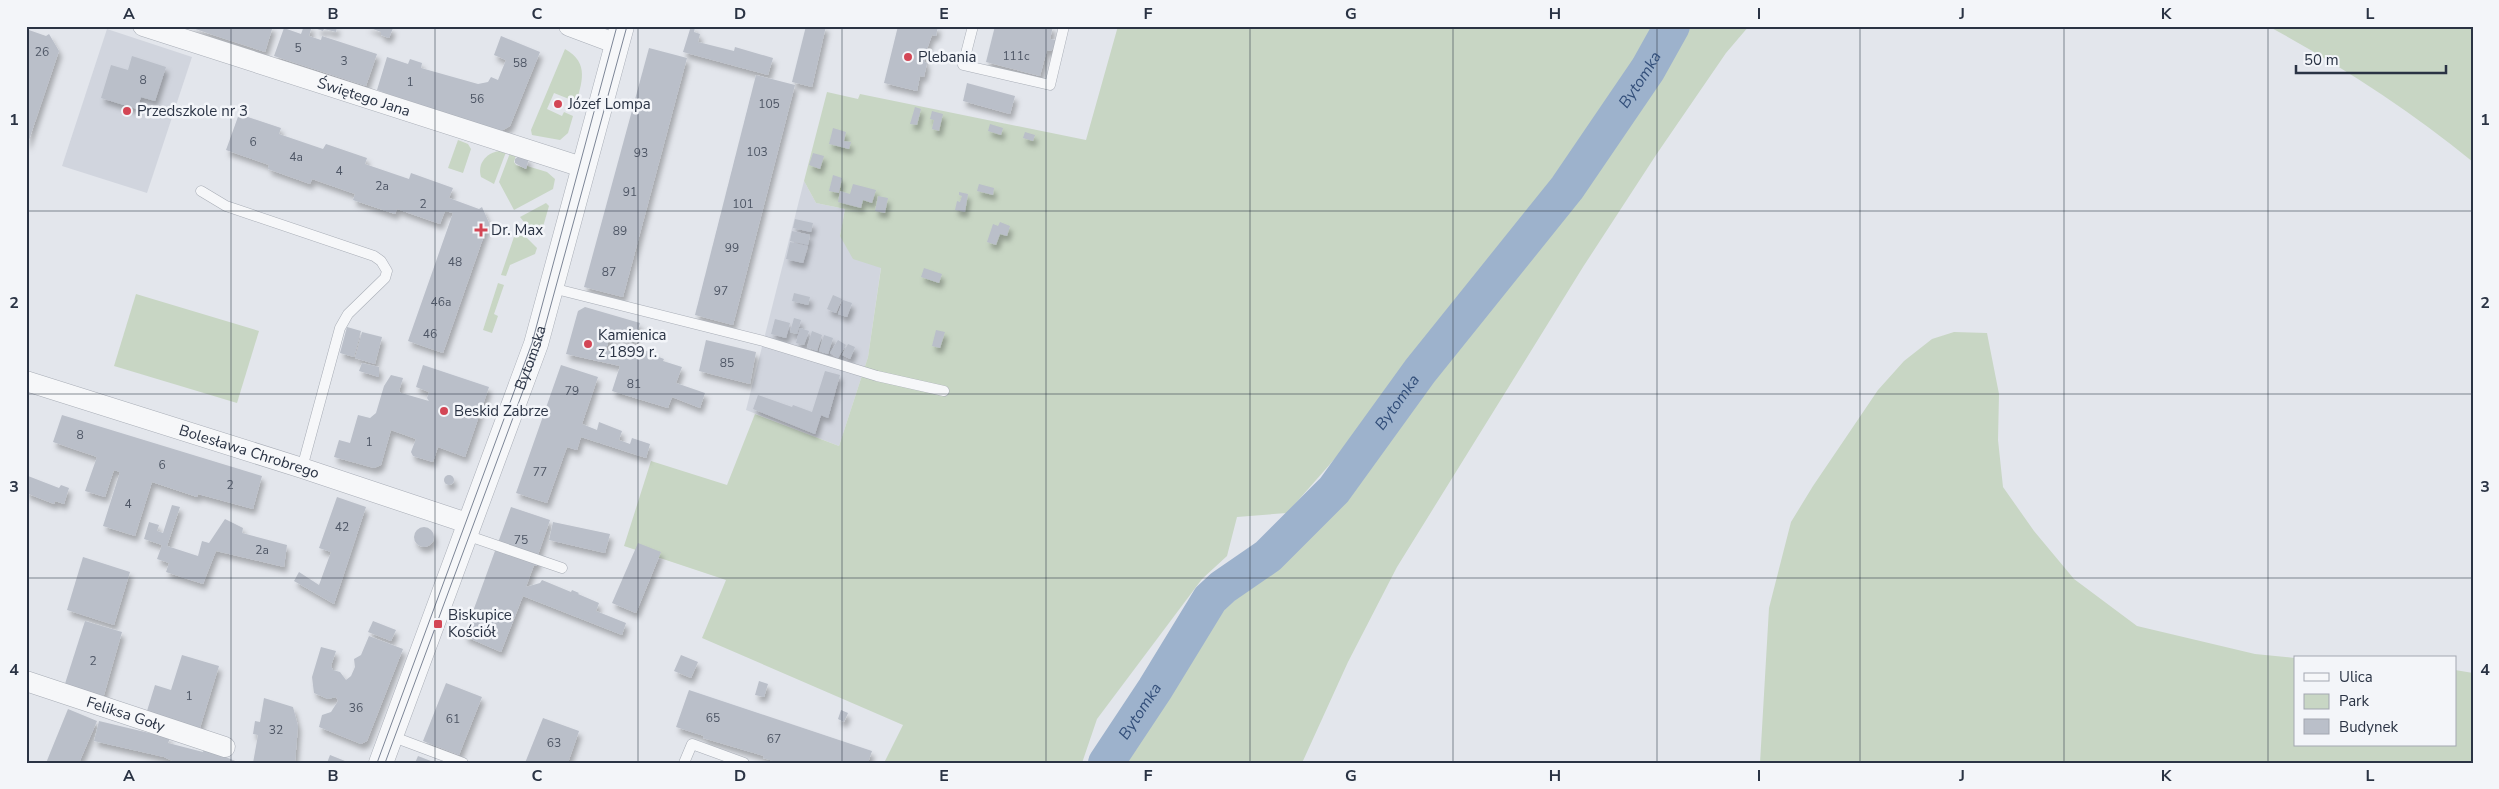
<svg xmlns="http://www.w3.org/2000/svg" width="2499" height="789" font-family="'Nunito Sans',sans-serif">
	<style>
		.built { fill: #d1d5de }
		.green { fill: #c8d6c4 }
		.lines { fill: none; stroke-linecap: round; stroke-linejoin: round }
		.river { stroke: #9db2cc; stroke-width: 36 }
		.building { fill: #babfc9; filter: url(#shadow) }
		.service-casing { stroke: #a8adb6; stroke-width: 11 }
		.minor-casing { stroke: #a8adb6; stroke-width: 21 }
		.tertiary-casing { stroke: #a8adb6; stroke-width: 25 }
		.service { stroke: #f6f7f9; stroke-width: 10 }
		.minor { stroke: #f6f7f9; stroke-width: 20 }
		.tertiary { stroke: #f6f7f9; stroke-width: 24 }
		.tram { stroke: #7c8596; stroke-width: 1 }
		.grid { fill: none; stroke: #2a3344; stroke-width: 1; stroke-opacity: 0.55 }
		.poi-dot { fill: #d34655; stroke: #f3f5f9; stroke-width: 2 }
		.labels { text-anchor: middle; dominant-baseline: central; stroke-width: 5; stroke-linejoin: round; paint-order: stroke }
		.number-label { font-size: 12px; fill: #4e5665 }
		.poi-label { font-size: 15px; fill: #2a3344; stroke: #f3f5f9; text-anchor: start }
		.street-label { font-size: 15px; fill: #2a3344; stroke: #f3f5f9 }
		.water-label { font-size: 16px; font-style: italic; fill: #334f7a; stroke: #f3f5f9 }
		.neatline { fill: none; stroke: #2a3344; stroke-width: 2 }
		.grid-label { font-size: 16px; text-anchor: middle; font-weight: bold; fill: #2a3344 }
	</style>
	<defs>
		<filter id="shadow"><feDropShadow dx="3" dy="5.5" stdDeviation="2.5" flood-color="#0004"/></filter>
	</defs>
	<rect width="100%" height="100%" fill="#e3e6ec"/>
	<g class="built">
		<polygon points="107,29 192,57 147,193 62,166"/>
		<polygon points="804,181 816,203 845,209 840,236 881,267 868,357 839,446 746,410"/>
	</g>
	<g class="green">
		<polygon points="1118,26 1652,26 1624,79 1579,148 1390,396 1287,513 1237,517 1227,556 1202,579 1097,719 1082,763 884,763 903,725 702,638 726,580 624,546 651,461 727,485 755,414 839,446 868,357 881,268 853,259 840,236 845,209 816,203 804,181 827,92 858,99 860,94 1086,140"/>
		<polygon points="1679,26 1749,26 1726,53 1656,155 1583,267 1397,567 1348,662 1302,763 1116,763 1204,629 1250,586 1307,541 1348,500 1367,474 1404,413 1528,259 1620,125 1674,38"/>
		<path d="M 2268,26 L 2473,26 L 2473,162 C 2410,110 2340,65 2268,26 Z"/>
		<path d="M 565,49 C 590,63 582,83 575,106 L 568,103 L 569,99 L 554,93 L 547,109 L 562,116 L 564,112 L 573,116 L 568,133 L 560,140 L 532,135 L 531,130 Z"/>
		<polygon points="458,140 468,144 471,149 463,173 448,168"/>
		<path d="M 499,151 L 506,152 L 494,184 L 481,177 C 477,164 486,153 499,151 Z"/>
		<polygon points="510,153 516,155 514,162 516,165 526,169 527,166 547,172 555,179 553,189 514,210 499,182"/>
		<polygon points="546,203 549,206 540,237 536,237 520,217"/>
		<polygon points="517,228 537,248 535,254 510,265 506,276 501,275"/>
		<polygon points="498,283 504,285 494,314 498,316 492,333 483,330"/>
		<polygon points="136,294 259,331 237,403 114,366"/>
		<polygon points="1954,332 1987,333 1999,394 1998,440 2003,487 2034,531 2074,579 2137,626 2255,654 2295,658 2295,745 2455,745 2455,670 2473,673 2473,763 1760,763 1769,608 1791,522 1813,486 1878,390 1904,361 1932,339"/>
	</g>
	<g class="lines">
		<path class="river" id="s1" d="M 1106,763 L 1155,689 L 1210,599 L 1223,587 L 1268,556 L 1334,490 L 1420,371 L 1567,188 L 1648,69 L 1672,26"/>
	</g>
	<g class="building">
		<polygon points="186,26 273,26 265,52"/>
		<polygon points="304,26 312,26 309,36 321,40 322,36 377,54 366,86 274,56 284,28 301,34"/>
		<polygon points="318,26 337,26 336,32 324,29 323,31 317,29"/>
		<polygon points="365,26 387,26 393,28 389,38 381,35 381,32"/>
		<polygon points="691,26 695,27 694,32 700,34 698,42 734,51 735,47 773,58 768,75 683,52"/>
		<polygon points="806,26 826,26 812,87 792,82"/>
		<polygon points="898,26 938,26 936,36 932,35 926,52 924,62 927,63 924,77 920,76 917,91 884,83"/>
		<polygon points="995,26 1053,26 1050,39 1055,40 1056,44 1051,51 1047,50 1040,76 986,62"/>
		<polygon points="26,29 46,36 49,34 59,51 27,146"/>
		<polygon points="501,36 540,52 510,126 503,130 500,131 377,90 387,57 408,64 410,59 422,63 421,68 478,84 488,82 491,77 498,80 506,60 494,55"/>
		<polygon points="649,48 687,58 623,297 584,287"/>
		<polygon points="132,56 166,67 155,101 141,97 137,109 101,98 111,65 128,70"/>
		<polygon points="756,75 795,85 733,325 695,315"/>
		<polygon points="967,83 1015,96 1010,114 963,101"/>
		<polygon points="915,107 921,109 917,125 910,124"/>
		<polygon points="932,111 943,114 939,131 932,129 934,120 930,119"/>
		<polygon points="239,114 281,128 279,134 323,149 326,144 367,158 365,164 409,179 411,173 453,188 449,198 479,209 482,207 490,225 487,227 443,353 408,341 453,213 445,211 440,224 397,209 395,214 353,200 355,194 312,179 310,184 268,169 269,165 226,150"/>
		<polygon points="990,124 1003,128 1001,135 988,131"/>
		<polygon points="833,128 846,132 844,141 851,142 849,149 829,144"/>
		<polygon points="1025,132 1035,135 1033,141 1023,138"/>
		<polygon points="813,153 824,156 820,169 809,165"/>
		<polygon points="519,156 529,158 526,169 515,163 515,159"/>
		<polygon points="833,175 842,178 839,193 829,191"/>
		<polygon points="853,184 876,190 872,203 863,200 861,208 838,202 840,191 850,194"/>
		<polygon points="979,184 994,188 993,195 977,191"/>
		<polygon points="959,192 968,194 965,212 955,210 957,201 960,202 962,196 959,195"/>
		<polygon points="878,196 888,198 885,213 875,211"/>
		<polygon points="795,219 813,223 811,232 793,228"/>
		<polygon points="1000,222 1010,226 1007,236 1000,234 996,245 987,242 993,224 998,226"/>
		<polygon points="792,231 810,235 808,245 790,241"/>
		<polygon points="790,242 808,246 803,263 786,259"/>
		<polygon points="924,268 942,274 939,283 921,277"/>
		<polygon points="794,293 810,297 808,305 792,301"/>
		<polygon points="833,295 842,299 836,313 827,309"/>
		<polygon points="843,300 852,303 847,317 838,314"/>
		<polygon points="585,307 640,323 635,341 613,336 612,341 609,339 606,350 609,351 613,346 638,353 640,349 657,354 656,356 664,359 663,361 682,367 676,383 705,393 700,408 672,397 668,408 612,391 620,366 566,354 578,311"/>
		<polygon points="794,318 801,320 797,334 790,332"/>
		<polygon points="775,319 790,323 786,338 771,334"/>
		<polygon points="347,327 361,331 354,357 340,353"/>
		<polygon points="800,328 809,331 804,345 796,343"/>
		<polygon points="936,330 945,332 940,348 932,346"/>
		<polygon points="812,331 822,335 817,351 807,347"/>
		<polygon points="362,332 382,337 375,364 355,358"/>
		<polygon points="824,335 833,338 828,354 819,351"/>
		<polygon points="706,340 756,352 750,384 699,371"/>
		<polygon points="838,340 846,345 838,358 830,353"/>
		<polygon points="848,344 855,347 850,359 842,355"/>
		<polygon points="362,363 379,367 379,377 359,371"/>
		<polygon points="423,365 489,387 465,457 438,447 433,462 413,456 411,452 416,439 391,430 381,465 374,468 334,457 339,440 350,443 358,415 370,418 376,413 384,386 391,375 403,378 399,391 401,393 429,401 427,398 429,392 416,387"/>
		<polygon points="561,365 598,377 582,424 597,430 599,422 622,431 619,440 630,444 632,438 650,444 646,458 581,437 577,450 567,447 547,503 516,493"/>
		<polygon points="825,371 840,375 828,418 821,415 815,434 753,409 758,395 792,407 793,405 812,412"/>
		<polygon points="62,415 262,476 253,509 198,494 197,497 152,482 135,536 103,526 120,472 114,470 105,497 85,491 97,457 53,442"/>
		<circle cx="449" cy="480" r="5"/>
		<polygon points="28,476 59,488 61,485 69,488 64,504 55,501 54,504 26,493"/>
		<polygon points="337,497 366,507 334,604 294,581 299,572 319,585 331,552 319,548"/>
		<polygon points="172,505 180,507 167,546 198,556 202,541 209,543 225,519 243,528 242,533 287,545 284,567 216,551 203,584 166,572 169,563 157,559 162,545 144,539 149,522 159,525 157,531 163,533"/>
		<polygon points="511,507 550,520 537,558 539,559 536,566 534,565 526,587 540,583 542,580 571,592 572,590 579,593 578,594 599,603 596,611 626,623 622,635 523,596 501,652 464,636"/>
		<polygon points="553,522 610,534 605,553 549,540"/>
		<circle cx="424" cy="537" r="10"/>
		<polygon points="638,543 661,552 636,613 612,603"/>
		<polygon points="83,557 130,572 114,625 67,610"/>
		<polygon points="85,621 122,632 102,702 63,690"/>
		<polygon points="373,621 396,630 391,641 368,632"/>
		<polygon points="369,636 403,649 367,741 361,744 319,727 322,715 331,712 338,701 336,697 328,699 314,693 312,677 321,647 336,651 331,666 333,670 340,672 346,680 351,676 355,667 354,659 361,655"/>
		<polygon points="182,655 219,666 200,728 147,711 155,685 171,690"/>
		<polygon points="681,655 698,662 691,678 674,671"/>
		<polygon points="759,681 768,684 764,697 755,695"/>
		<polygon points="446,683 482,697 459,755 423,741"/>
		<polygon points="689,690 872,751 868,763 777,762 763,758 764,756 703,738 704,736 676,727"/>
		<polygon points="264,698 293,707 298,726 295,763 253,763 258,735 253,734 255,721 260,722"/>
		<polygon points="68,709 97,721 79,763 46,763"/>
		<polygon points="841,710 848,713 844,722 838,719"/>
		<polygon points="543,718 579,731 568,763 525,763"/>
		<polygon points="99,721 170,738 168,743 203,752 204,748 240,763 177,763 164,757 94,741"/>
		<polygon points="330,755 350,763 327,763"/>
		<polygon points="418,756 436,763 415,763"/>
	</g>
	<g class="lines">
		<g class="service-casing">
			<g id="service">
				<polyline points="973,26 963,65 1050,85 1064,26"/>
				<polyline points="201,191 226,206 374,256 381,261 387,271 385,278 348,314 340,328 302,468"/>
				<polyline points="552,288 763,341 877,376 944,391"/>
				<polyline points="466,535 562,568"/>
				<polyline points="391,736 463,763"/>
				<polyline points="684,763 692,744 744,763"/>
			</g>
		</g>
		<g class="minor-casing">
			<g id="minor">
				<path id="s2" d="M 143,26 L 585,168"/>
				<polyline points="569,26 617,44"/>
				<path id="s3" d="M 26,381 L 302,468 L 470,524"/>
				<path id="s4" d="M 26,681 L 225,747"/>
			</g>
		</g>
		<g class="tertiary-casing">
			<g id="tertiary">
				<path id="s5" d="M 381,763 L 536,344 L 622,26"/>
			</g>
		</g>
		<use href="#service" class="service"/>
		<use href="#minor" class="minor"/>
		<use href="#tertiary" class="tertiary"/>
		<g class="tram">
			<polyline points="377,763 532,343 617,26"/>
			<polyline points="385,763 540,345 627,26"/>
		</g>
	</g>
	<path class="grid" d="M 231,26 L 231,763M 435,26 L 435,763M 638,26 L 638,763M 842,26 L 842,763M 1046,26 L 1046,763M 1250,26 L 1250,763M 1453,26 L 1453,763M 1657,26 L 1657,763M 1860,26 L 1860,763M 2064,26 L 2064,763M 2268,26 L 2268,763M 26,211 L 2473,211M 26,394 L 2473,394M 26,578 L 2473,578"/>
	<g class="poi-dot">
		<circle cx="908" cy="57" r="5"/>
		<circle cx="558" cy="104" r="5"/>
		<circle cx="127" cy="111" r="5"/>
		<path d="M478.5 222.5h5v5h5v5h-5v5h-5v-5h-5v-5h5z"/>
		<circle cx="588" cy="344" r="5"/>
		<circle cx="444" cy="411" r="5"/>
		<rect x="433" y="619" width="10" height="10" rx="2.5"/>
	</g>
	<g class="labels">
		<g class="number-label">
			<text x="298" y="48">5</text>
			<text x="42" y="52">26</text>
			<text x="1016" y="56">111c</text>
			<text x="344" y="61">3</text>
			<text x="520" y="63">58</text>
			<text x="143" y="80">8</text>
			<text x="410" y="82">1</text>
			<text x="477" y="99">56</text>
			<text x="769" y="104">105</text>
			<text x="253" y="142">6</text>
			<text x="757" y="152">103</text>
			<text x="641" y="153">93</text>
			<text x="296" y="157">4a</text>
			<text x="339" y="171">4</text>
			<text x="382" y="186">2a</text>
			<text x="630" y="192">91</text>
			<text x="423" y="204">2</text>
			<text x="743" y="204">101</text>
			<text x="620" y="231">89</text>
			<text x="732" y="248">99</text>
			<text x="455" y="262">48</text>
			<text x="609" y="272">87</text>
			<text x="721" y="291">97</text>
			<text x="441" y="302">46a</text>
			<text x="430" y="334">46</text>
			<text x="727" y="363">85</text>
			<text x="634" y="384">81</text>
			<text x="572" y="391">79</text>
			<text x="80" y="435">8</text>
			<text x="369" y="442">1</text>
			<text x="162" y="465">6</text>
			<text x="540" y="472">77</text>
			<text x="230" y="485">2</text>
			<text x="128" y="504">4</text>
			<text x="342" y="527">42</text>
			<text x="521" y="540">75</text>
			<text x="262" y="550">2a</text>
			<text x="93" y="661">2</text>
			<text x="189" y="696">1</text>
			<text x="356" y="708">36</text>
			<text x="713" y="718">65</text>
			<text x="453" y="719">61</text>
			<text x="276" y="730">32</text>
			<text x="774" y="739">67</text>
			<text x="554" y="743">63</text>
		</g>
		<g class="poi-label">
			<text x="918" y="57">Plebania</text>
			<text x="568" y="104">Józef Lompa</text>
			<text x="137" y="111">Przedszkole nr 3</text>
			<text x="491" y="230">Dr. Max</text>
			<text x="598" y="335">Kamienica<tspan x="598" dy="17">z 1899 r.</tspan></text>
			<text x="454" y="411">Beskid Zabrze</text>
			<text x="448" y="615">Biskupice<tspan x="448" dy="17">Kościół</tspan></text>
		</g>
		<g class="street-label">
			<text stroke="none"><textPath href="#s2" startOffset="232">Świętego Jana</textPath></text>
			<text stroke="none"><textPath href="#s5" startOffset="432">Bytomska</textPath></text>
			<text stroke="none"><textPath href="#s3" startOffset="234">Bolesława Chrobrego</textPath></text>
			<text stroke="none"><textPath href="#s4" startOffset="105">Feliksa Goły</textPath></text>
		</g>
		<g class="water-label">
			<text stroke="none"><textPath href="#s1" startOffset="872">Bytomka</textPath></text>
			<text stroke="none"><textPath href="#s1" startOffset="468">Bytomka</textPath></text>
			<text stroke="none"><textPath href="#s1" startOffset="62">Bytomka</textPath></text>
		</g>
	</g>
	<rect width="2499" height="789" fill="none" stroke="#f3f5f9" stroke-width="55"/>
	<rect x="2294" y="656" width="162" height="90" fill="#f3f5f9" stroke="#a3a7b1"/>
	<rect x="2304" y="673" width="25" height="8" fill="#f6f7f9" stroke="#a3a7b1"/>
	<text x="2339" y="682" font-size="15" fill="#2a3344">Ulica</text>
	<rect x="2304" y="694" width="25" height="15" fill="#c8d6c4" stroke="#a3a7b1"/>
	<text x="2339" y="706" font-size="15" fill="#2a3344">Park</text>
	<rect x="2304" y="719" width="25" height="15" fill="#babfc9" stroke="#a3a7b1"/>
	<text x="2339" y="732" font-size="15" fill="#2a3344">Budynek</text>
	<path d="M2296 65v8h150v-8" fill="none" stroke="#2a3344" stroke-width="2.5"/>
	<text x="2304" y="65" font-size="15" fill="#2a3344" stroke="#f3f5f9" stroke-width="4" paint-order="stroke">50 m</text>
	<rect x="28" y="28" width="2444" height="734" class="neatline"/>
	<g class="grid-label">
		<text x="129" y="19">A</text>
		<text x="333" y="19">B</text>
		<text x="537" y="19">C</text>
		<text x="740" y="19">D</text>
		<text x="944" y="19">E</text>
		<text x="1148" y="19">F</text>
		<text x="1351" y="19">G</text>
		<text x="1555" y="19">H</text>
		<text x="1759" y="19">I</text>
		<text x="1962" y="19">J</text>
		<text x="2166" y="19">K</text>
		<text x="2370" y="19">L</text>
		<text x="14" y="125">1</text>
		<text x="2485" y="125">1</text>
		<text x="14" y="308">2</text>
		<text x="2485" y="308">2</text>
		<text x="14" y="492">3</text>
		<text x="2485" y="492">3</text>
		<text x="14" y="675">4</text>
		<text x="2485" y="675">4</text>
		<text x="129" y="781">A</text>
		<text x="333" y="781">B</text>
		<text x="537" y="781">C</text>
		<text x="740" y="781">D</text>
		<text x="944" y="781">E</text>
		<text x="1148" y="781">F</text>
		<text x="1351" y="781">G</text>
		<text x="1555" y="781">H</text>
		<text x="1759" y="781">I</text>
		<text x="1962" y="781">J</text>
		<text x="2166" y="781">K</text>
		<text x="2370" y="781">L</text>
	</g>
</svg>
